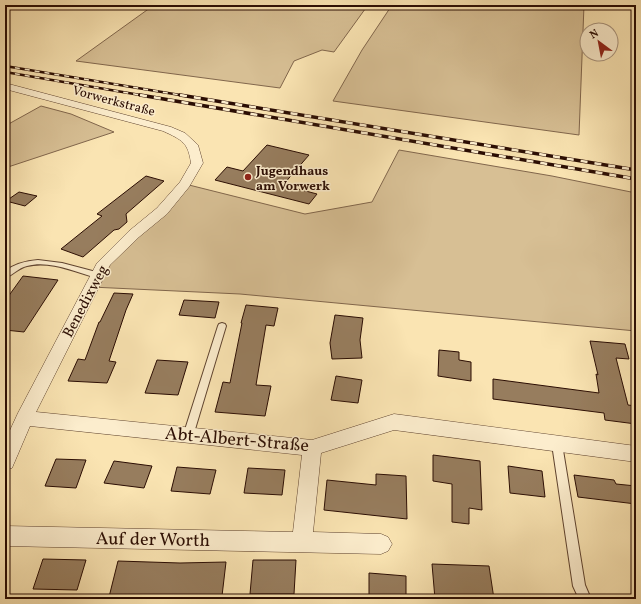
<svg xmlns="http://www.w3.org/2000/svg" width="641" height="604" font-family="Vollkorn,serif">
<rect width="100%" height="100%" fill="#fae4b2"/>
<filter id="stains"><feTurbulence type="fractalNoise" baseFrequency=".005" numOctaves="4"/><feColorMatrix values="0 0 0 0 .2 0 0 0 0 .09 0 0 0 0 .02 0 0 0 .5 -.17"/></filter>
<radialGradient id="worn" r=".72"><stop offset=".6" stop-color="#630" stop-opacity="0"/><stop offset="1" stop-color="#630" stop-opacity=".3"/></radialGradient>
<path fill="#d7bf94" stroke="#81664c" d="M154,5h214l-34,47 -12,-2 -28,11 -14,27 -204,-27z
M392,5h192l-5,130 -246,-34 29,-51z
M41,106l30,8 43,18 -109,36v-42z
M399,150l153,26 84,17v138l-396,-37 -149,-7 3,-6 91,-97 120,30 67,-12z"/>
<path fill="#977d5e" stroke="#2b0d03" d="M267,145l42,10 -26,30 34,9 -8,10 -94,-24 12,-13 16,4z
M146,176l18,5 -38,33 1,8 -8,7 -5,1 -31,27 -22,-8 41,-33 -5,-2z
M19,192l18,4 -12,10 -19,-5z
M23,276l35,4 -34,52 -19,-2v-29z
M114,293l19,1 -7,16 -17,51 7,1 -9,21 -39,-2 10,-22 7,1 14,-38h1z
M184,300l35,2 -4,16 -36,-3z
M246,305l32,3 -4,18 -8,-1 -10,60 15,1 -6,30 -50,-4 8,-30 7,1 12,-60h-1z
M335,315l28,3 -3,22 2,18 -30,1 -2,-16z
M590,341l35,3 4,15 -13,-1 12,47 8,1v18l-31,-4 -1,-7 -111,-14v-20l106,14 -3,-19 2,1z
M439,350l20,2v8l12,2v19l-33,-5z
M157,360l31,2 -10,33 -33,-2z
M336,376l26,4 -4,23 -27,-3z
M433,455l47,6 2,49 -13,-2v16l-17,-2v-38l-19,-3z
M56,459l30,1 -10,28 -31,-2z
M114,461l38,5 -8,22 -40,-5z
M508,466l34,5 3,26 -35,-4z
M177,467l39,3 -6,24 -39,-3z
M248,468l37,2 -3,25 -38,-2z
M376,474l30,2 1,43 -83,-9 3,-30 49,5z
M574,475l40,5 2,4 20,2v18l-58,-7z
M43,559l43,1 -9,30 -44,-1z
M253,560h43l-2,34h-44z
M118,561l62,2 46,-1 -4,34 -70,3 -43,-2z
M432,564l57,2 5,33h-59z
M369,573l37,3v23h-37z"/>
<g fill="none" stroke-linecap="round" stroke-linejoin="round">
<g stroke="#5f432f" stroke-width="2">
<path id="service" d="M38,260l24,3 38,10 1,2 -4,3c-22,-6 -47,-18 -70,-12 -9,2 -14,9 -22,12v-7c10,-7 20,-10 33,-11z
M222,323l3,1 1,2 -33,110 -2,3 -3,1 -3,-1 -2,-3 35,-110 1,-2z
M557,440l3,1 2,3 23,141 6,14h-12l-6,-13 -21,-142 2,-3z"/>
</g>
<g stroke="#5f432f" stroke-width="1">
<path id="minor" d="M5,83l166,44 14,6 13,12 5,18 -14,24 -22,27 -28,23 -29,28 -74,147 276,28 82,-26 242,32v16l-242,-32 -73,23 -8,79 68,2 7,3 4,7 -4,7 -7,3 -376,-8v-20l288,6 9,-77 -272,-29 -18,42 -7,2v-29l13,-28 79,-150 32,-32 28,-23 23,-26 11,-19c-3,-21 -9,-23 -28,-32l-158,-42z"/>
</g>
<use href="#service" fill="#fcedcd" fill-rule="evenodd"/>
<use href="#minor" fill="#fcedcd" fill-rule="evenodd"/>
<g stroke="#2b0d03" stroke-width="2.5">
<path id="rail-far1" d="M5,66l181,30
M5,72l141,24"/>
</g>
<g stroke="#2b0d03" stroke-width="3.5">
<path id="rail" d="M140,95l496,84
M180,95l456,75"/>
</g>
<use href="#rail-far1" stroke="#fcedcd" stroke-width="1.5" stroke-dasharray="5" stroke-linecap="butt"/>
<use href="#rail" stroke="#fcedcd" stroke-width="2.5" stroke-dasharray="7" stroke-linecap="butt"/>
</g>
<circle fill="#8f2418" stroke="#fcedcd" stroke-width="1.5" cx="248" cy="177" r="4"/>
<g text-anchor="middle" stroke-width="3" stroke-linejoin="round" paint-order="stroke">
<g font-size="13" fill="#2b0d03" stroke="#fcedcd">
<text transform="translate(114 100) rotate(15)" y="5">Vorwerkstraße</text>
</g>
<g font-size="13" font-weight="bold" fill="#2b0d03" stroke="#fcedcd" text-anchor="start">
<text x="256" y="175">Jugendhaus<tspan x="256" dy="15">am Vorwerk</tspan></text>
</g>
<g font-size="15" fill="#2b0d03" stroke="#fcedcd">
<text transform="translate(85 301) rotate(-62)" y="5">Benedixweg</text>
</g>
<g font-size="18" fill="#2b0d03" stroke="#fcedcd">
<text transform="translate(237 439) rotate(5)" y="6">Abt-Albert-Straße</text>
<text transform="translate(153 539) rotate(1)" y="6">Auf der Worth</text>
</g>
</g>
<rect width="641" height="604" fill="none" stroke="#fae4b2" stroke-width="20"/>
<rect x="6" y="6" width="629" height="592" fill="none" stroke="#2b0d03" stroke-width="2"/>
<rect x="10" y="10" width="621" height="584" fill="none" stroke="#2b0d03"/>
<g transform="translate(599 42) rotate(328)"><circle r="19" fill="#fcedcd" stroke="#a8937c"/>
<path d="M0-3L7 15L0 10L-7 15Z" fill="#8f2418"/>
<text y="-6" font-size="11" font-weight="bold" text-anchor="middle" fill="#2b0d03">N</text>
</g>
<rect width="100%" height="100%" filter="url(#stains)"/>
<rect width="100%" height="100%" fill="url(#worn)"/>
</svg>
